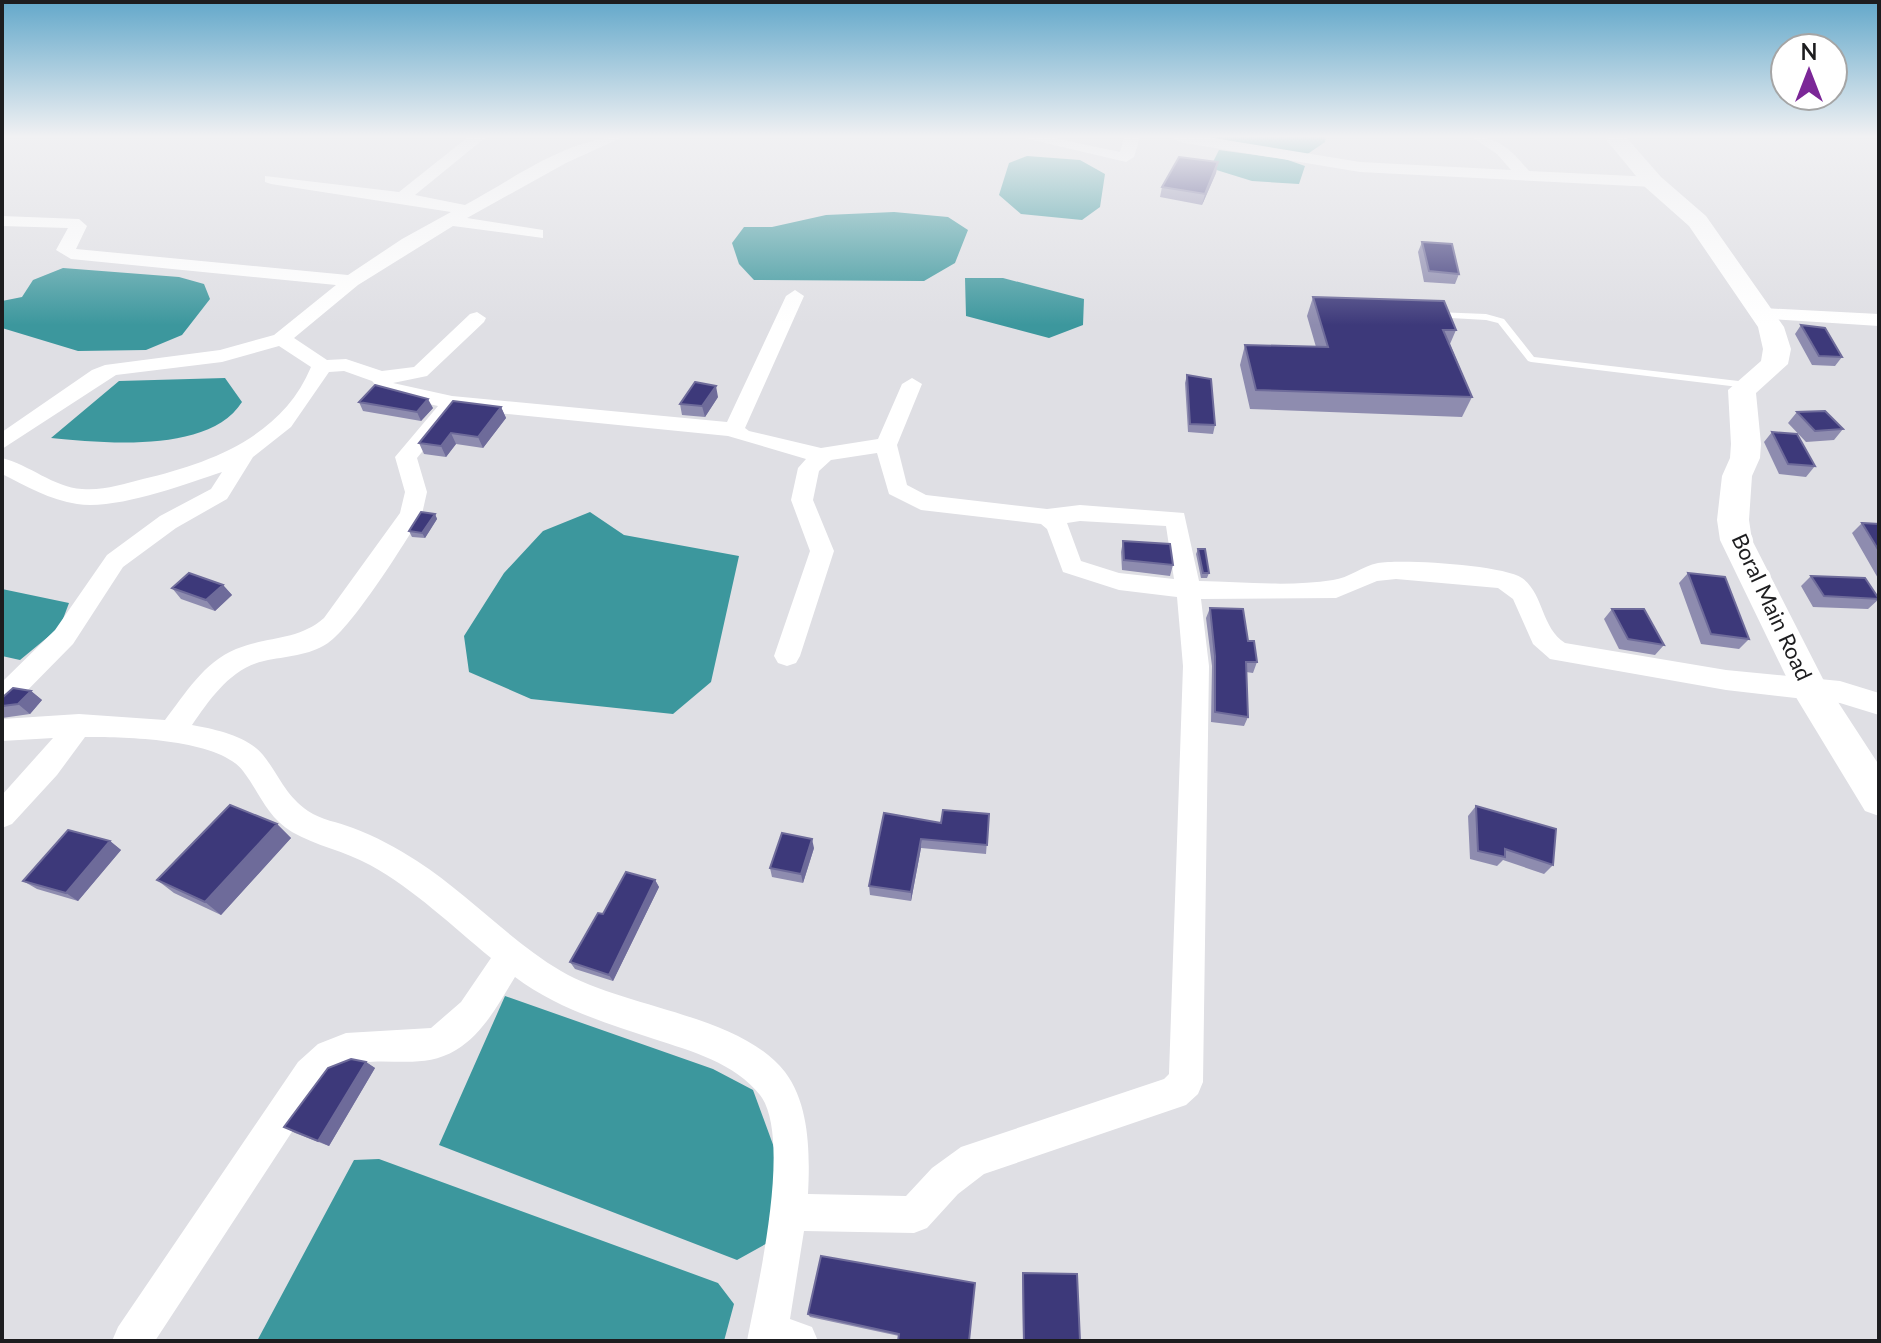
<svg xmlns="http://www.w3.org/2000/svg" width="1881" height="1343" font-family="Lato,sans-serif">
<rect width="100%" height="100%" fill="#dfdfe4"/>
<path fill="#3c979d" d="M1208,137h118l-1,5 -19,13z
M1219,150l66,9 20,7 -6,18 -47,-3 -42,-13z
M1027,156l53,4 25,14 -5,33 -18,13 -61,-6 -22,-19 10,-32z
M894,212l54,5 20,13 -13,33 -31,18 -170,-1 -15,-16 -7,-21 12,-16h28l54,-12z
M63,268l116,9 25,7 6,15 -28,36 -36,15 -68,1 -76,-23v-27l20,-4 11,-17z
M965,278h38l81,21 -1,26 -34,13 -83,-22z
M225,378l17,24c-33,52 -138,41 -191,36l68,-57z
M590,512l34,23 115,21 -28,126 -38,32 -142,-15 -62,-27 -5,-36 40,-63 39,-42z
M2,589l67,14 -9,24 -40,33 -18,-4z
M505,996l208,73 40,21 26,71 -8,80 -34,19 -298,-115z
M379,1159l339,124 16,21 -10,37h-467l97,-181z"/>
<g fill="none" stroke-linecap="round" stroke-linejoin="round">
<path fill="#fff" fill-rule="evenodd" d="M1436,312l50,2 18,5 30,38 213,25 5,3 -5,3 -216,-26 -3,-1 -30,-38 -12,-3 -53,-3v-4z"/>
<path fill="#fff" fill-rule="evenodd" d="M468,137h18l-71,58 50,10c47,-25 103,-68 158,-68l-57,26 -99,55 76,12v8l-90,-12 -95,59 -64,53 33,22 19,-1 36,12 32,-4 56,-53 7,-2 9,6 -2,4 -57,54 -34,7 59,13 275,26 59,-126 9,-6 9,6 -59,132 4,3 72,17 57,-9 24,-55 10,-6 10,6 -25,61 10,40 19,10 121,14 33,-4 104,8 15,68c44,1 91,6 134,-1 16,-2 29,-14 45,-17 25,-4 125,2 144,15 22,16 19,50 43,65l161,27 114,11 39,12v22l-39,-12 -114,-13 -176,-31 -17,-15 -20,-45 -15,-11 -102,-9 -19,2 -41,17 -135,1 8,67 -6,416 -5,12 -12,11 -202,69 -26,20 -31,34 -13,5 -110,-2 -14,88 22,8 6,14h-71c10,-52 46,-203 13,-246 -25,-32 -69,-44 -106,-56 -48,-16 -98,-31 -139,-62 -16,26 -32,57 -59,73 -36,22 -72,4 -110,16 -10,3 -17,13 -24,20l-167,255h-43l6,-14 180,-265 20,-18 28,-11 85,-5 30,-26 30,-44c-39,-32 -76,-68 -121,-93 -25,-14 -54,-19 -78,-33 -26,-16 -32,-39 -49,-61 -25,-33 -120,-34 -158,-34l-28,38 -45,49 -10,4v-33l51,-57 -51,3v-22l77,-5 86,6c20,-26 39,-58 71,-71 31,-13 62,-8 88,-31l76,-105 5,-21 -10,-35 43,-51 -54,-12 -12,-13 -28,-10 -15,1 -38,55 -38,30 -26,42 -51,29 -53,39 -50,77 -62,63 -9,3v-28l53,-52 52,-75 53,-39 51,-27 11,-17c-39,13 -105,38 -145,32 -27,-4 -51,-18 -75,-30v-16c28,7 51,29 80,31 21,2 41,-5 61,-10 67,-16 139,-42 168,-112l-32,-21 -57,16 -106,13 -114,74v-17l90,-62 13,-5 115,-15 54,-15 62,-50 -265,-26 -15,-9 12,-22 -66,-2v-10l77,3 8,7 -11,23 272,26 54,-36 49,-27 -180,-28 -6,-2v-6l134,16zM457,409l271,27 78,23 -8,9 -7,32 19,51 -36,105 4,7 9,3 9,-3 4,-7 34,-105 -21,-51 6,-29 12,-11 46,-7 12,41 32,16 120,14 6,5 16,43 56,18 58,7 6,69 -14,408 -5,5 -203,68 -29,21 -26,28 -98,-2c2,-39 2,-89 -23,-122 -45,-58 -162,-64 -224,-101 -52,-31 -93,-77 -144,-110 -20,-13 -42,-25 -64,-33 -15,-6 -32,-8 -45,-17 -23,-16 -29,-36 -45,-56 -15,-19 -49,-26 -71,-30 18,-26 39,-57 72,-64 22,-5 45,-5 64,-18 24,-16 78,-101 94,-129l5,-22 -10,-34zM1080,521l86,5 8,53 -55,-6 -38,-12 -14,-38z
M1020,137h29l71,15 4,-15h16l-6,20 -8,5z
M1171,137h36l153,25 151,8 -14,-16 -25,-17c28,0 40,14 57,34l124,6 8,5 -8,5 -293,-15 -181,-30z
M1763,308l116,6v12l-123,-8 -2,-4z"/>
<path fill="#fff" fill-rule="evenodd" d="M1604,137h22l35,40 45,39 78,111 7,22 -3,15 -32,29 5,51 -1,14 -8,18 -3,44 3,20 71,139 56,86v51l-14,-5 -68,-112 -77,-159 -3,-20 5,-44 8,-18 1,-14 -3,-54 33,-29 2,-12 -5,-22 -69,-101 -44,-39z"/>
</g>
<path fill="#8e8caf" d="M1218,162l-2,11 -14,32 -42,-8 2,-10z
M1422,242l37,32 -4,10 -31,-2 -6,-30z
M1313,297l143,33 -6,14 22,53 -10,20 -212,-8 -10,-44 5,-20 71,2 -9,-31z
M1801,325l41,32 -7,9 -23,-1 -17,-31z
M1187,375l28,50 -2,9 -25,-2 -3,-49z
M718,397l-13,20 -23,-2 -2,-11z
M359,402l74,6 -12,13 -58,-10z
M501,407l5,11 -23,30 -27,-4 -10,13 -22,-3 -5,-11z
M1797,412l46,17 -9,11 -28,2 -18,-19z
M1772,432l43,34 -9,11 -27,-3 -15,-32z
M435,514l2,5 -12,19 -13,-1 -3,-6z
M1862,523l17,1v56l-27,-47z
M1123,541l50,24 -3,11 -48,-6 -1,-18z
M1198,549l11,24 -2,5h-6l-5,-24z
M1688,573l61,66 -10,10 -38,-5 -22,-61z
M1811,576l68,23 -11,10 -55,-2 -12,-21z
M223,585l9,10 -17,16 -34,-12 -9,-11z
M1210,608l38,33 9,21 -4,11 -7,-1 2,45 -4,9 -33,-4 1,-56 -6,-48z
M1612,609l52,36 -9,10 -36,-6 -15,-30z
M31,691l11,9 -12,14 -28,4v-20z
M1476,806l77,59 -9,9 -41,-14 -6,6 -27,-7 -2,-43z
M884,813l57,10 48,-9 -3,40 -65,-6 -10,53 -41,-6 -1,-9z
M277,824l14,14 -70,77 -47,-22 -17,-13z
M110,841l11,9 -43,51 -41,-12 -14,-8z
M814,848l-11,35 -31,-6 -2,-9z
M655,880l4,7 -46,94 -38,-12 -5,-7 33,-48z
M366,1062l9,6 -46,78 -34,-13 -11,-6z
M1023,1273l57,68h-57l-1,-65z
M808,1314l161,27 -70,-5 -89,-19z"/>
<path fill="#6e6b9a" d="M1218,162l-2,11 -14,32 3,-11z
M716,386l2,11 -13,20 -3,-11z
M428,399l5,9 -12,13 -4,-9z
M501,407l5,11 -23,30 -5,-11z
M451,433l5,11 -10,13 -5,-11z
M435,514l2,5 -12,19 -3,-5z
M223,585l9,10 -17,16 -9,-11z
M31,691l11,9 -12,14 -12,-10z
M277,824l14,14 -70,77 -16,-13z
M812,839l2,9 -11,35 -2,-9z
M921,839v9l-10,53v-9z
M110,841l11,9 -43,51 -12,-8z
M655,880l4,7 -46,94 -4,-6z
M366,1062l9,6 -46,78 -11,-5z"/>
<path fill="#3d397a" stroke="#6e6b9a" stroke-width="2" d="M1179,157l39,5 -13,32 -43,-7z
M1422,242l30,2 7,30 -30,-3z
M1313,297l131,4 12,29h-13l29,67 -216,-7 -11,-45 83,2z
M1801,325l24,3 17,29 -23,-1z
M1187,375l24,4 4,46 -25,-1z
M695,382l21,4 -14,20 -22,-2z
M375,385l53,14 -11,13 -58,-10z
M453,401l48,6 -23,30 -27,-4 -10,13 -22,-3z
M1825,411l18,18 -28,2 -18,-19z
M1772,432l25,2 18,32 -27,-2z
M421,512l14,2 -13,19 -13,-2z
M1862,523l17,1v27z
M1123,541l47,3 3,21 -49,-5z
M1198,549h7l4,24h-6z
M189,573l34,12 -17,15 -34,-12z
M1688,573l37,4 24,62 -38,-5z
M1811,576l54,2 14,21 -55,-3z
M1210,608l33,1 5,32h6l3,21h-11l2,55 -33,-5v-56z
M1612,609h32l20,36 -36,-6z
M13,688l18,3 -13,13 -16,2v-8z
M230,805l47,19 -72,78 -48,-22z
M1476,806l80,23 -3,36 -48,-16v8l-27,-6z
M943,810l46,4 -2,31 -66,-6 -10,53 -42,-6 15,-73 57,10z
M68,830l42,11 -44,52 -43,-12z
M782,833l30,6 -11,35 -31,-6z
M626,872l29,8 -46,95 -39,-13 28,-49 5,1z
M351,1059l15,3 -48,79 -34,-14 44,-59z
M821,1256l154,27 -6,58h-71l1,-7 -91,-20z
M1023,1273l54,1 3,67h-56z"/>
<linearGradient id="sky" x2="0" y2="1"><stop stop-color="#63a8ca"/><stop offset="0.42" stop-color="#f1f1f3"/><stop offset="1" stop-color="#f1f1f3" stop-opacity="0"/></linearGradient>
<rect width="1881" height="325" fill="url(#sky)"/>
<g text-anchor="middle" stroke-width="8" stroke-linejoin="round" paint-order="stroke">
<g font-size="22" fill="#1d1d1f" stroke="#fff">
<text transform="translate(1772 607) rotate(65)" y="8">Boral Main Road</text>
</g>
</g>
<rect width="1881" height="1343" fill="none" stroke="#1d1d1f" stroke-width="8"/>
<g transform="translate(1809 72)"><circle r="38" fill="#ffffff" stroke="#a5a5a5" stroke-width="2"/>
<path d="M0-6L14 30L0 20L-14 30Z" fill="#7b2797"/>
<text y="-12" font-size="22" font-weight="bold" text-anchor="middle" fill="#1d1d1f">N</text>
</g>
</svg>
